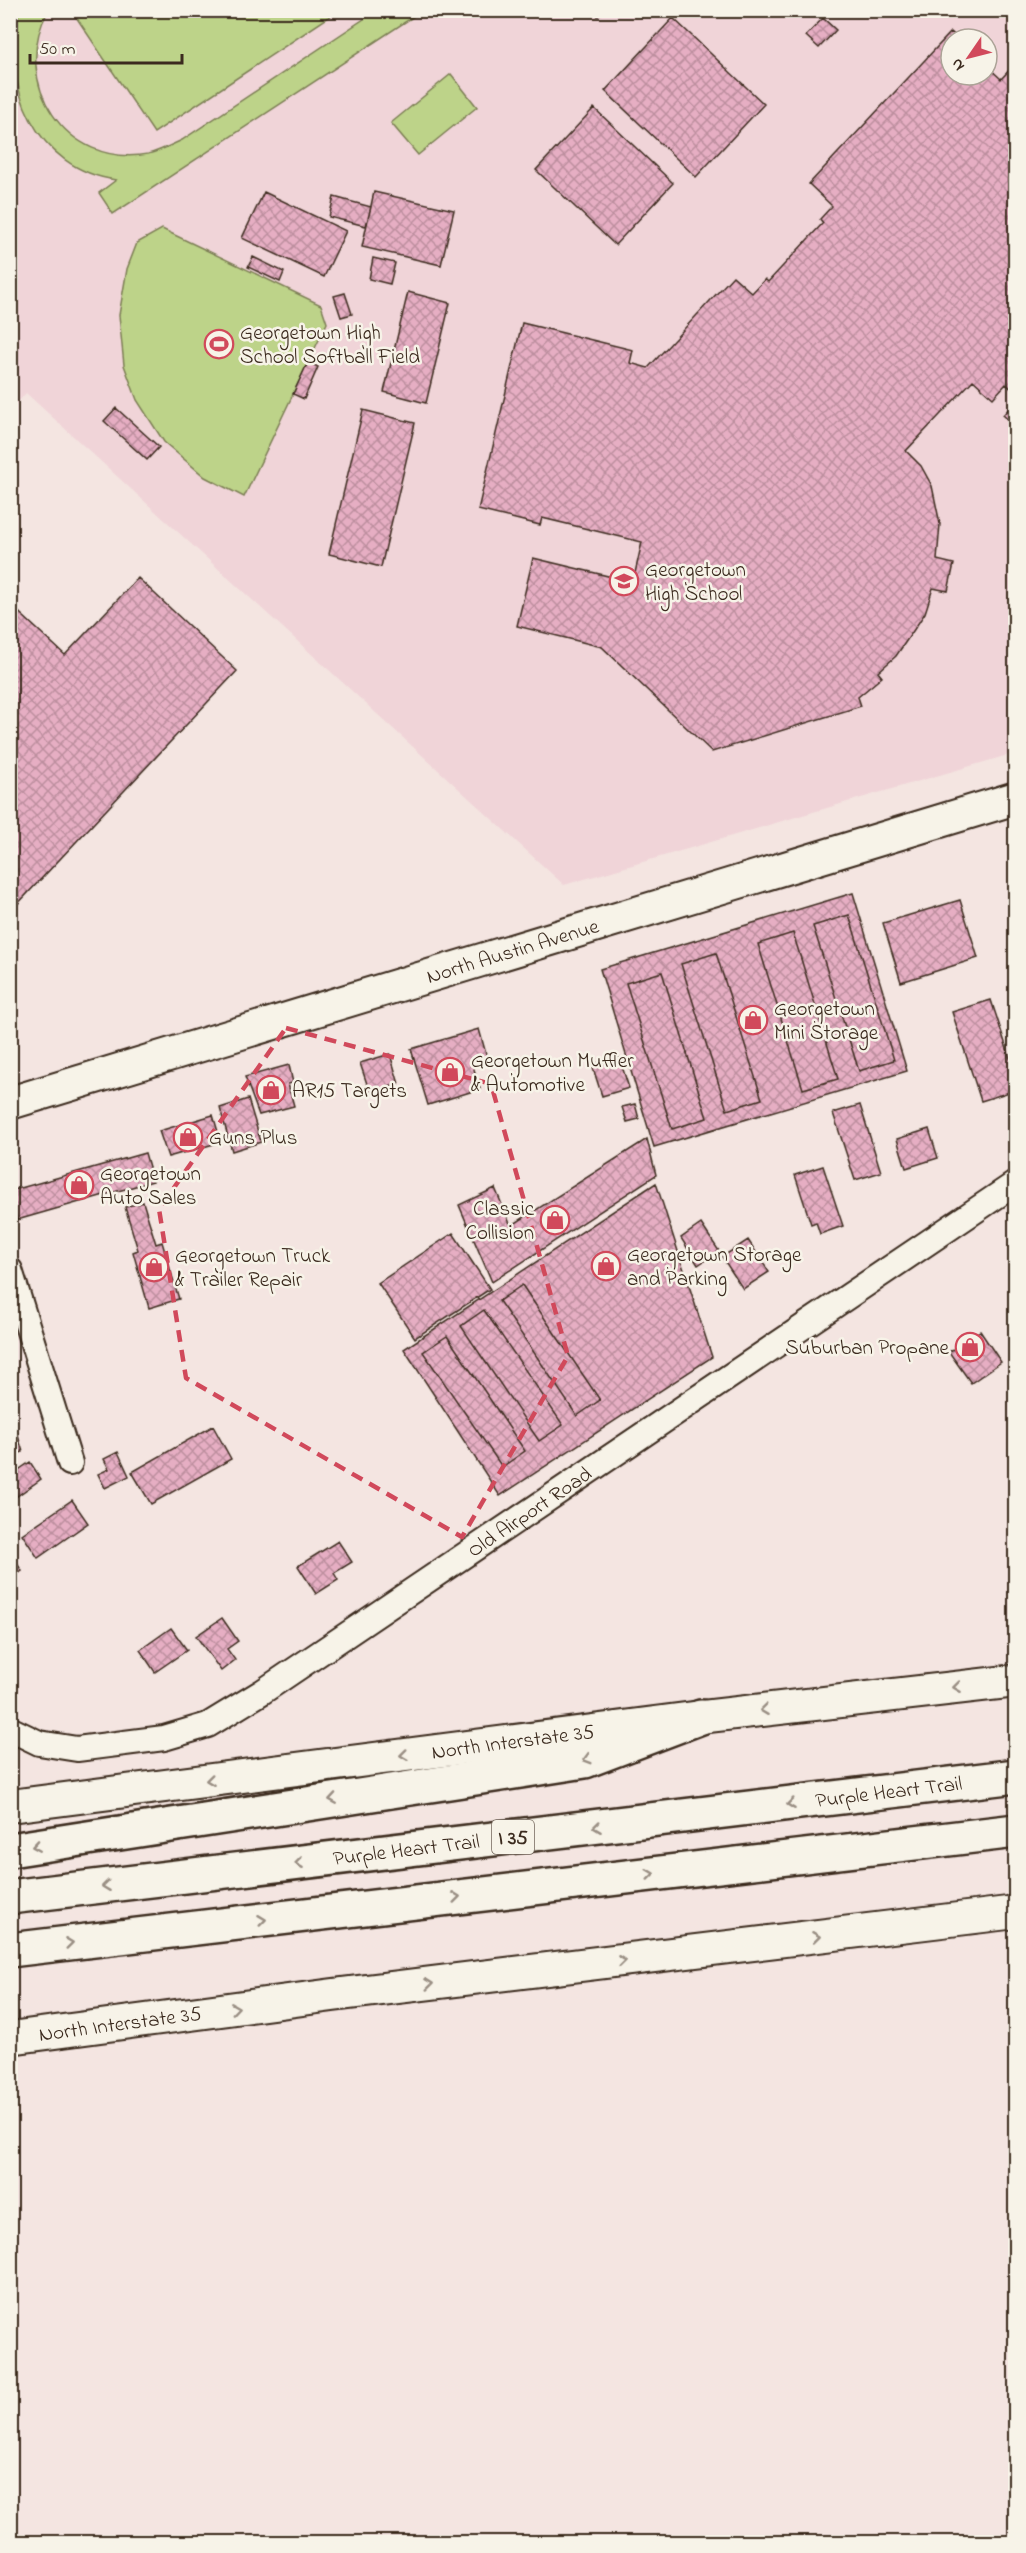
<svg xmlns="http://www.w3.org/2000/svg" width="1026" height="2553" font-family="'Indie Flower',sans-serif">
<defs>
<pattern id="building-cross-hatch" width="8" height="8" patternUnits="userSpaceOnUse" patternTransform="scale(1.5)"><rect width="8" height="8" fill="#e6aec3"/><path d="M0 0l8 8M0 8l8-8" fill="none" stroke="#bc8e9e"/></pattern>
</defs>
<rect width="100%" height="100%" fill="#f4e5e1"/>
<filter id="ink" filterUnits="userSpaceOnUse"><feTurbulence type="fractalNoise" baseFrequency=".0167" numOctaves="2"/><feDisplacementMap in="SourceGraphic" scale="12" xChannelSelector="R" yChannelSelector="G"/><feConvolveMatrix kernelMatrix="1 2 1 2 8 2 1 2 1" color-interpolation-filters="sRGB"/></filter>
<g filter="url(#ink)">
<path fill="#f0d4d8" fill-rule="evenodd" d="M11,11h1004v742l-451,132 -538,-492 -15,17zM951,39h36v36h-36z"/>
<path fill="#bdd389" stroke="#7c7e54" stroke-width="1.5" d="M19,11h29c-38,70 17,158 100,143 12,-3 23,-9 34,-14l194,-129h46l-309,203 -14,-21 17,-13c-80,-11 -116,-95 -97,-169z
M72,11h266l-184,122z
M451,74l26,33 -59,48 -27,-32z
M162,229l159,76 6,18 -83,174 -39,-20 -41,-35 -27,-42 -13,-35 -5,-50 8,-46 10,-26z"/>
<path fill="url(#building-cross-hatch)" stroke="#3b2a1e" stroke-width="1.5" d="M594,10h12l-8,6z
M673,18l91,86 -68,73 -91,-86z
M823,18l13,12 -17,18 -13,-12z
M951,32l8,7h-8v36h36v-9l14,13 15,-16v330l-10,-9 -13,14 -20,-18 -67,71 15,15 11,20 8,38 -3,36 17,4 -6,27 -15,-3 -8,25 -14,21 -15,22 -18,16 4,5 -24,20 3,9 -149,46 -110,-105 -85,-21 16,-68 100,24 9,-40 -100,-24 -2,7 -62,-15 44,-187 111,27 -3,13 18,5 85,-92 19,17 13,-14 3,3 55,-59 -3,-4 12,-13 -23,-22z
M594,108l79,75 -58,62 -79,-75z
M264,192l82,39 -22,46 -82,-39z
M374,192l80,18 -13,55 -79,-18z
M334,197l37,10 -5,19 -37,-9z
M253,257l31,15 -4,10 -32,-15z
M373,258l22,5 -5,21 -21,-5z
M408,292l42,11 -24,100 -42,-11z
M345,293l7,21 -11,3 -7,-21z
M308,362l10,5 -14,32 -11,-5z
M1016,401v26l-13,-12z
M116,408l43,39 -12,13 -43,-39z
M363,410l52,13 -34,144 -52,-13z
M138,578l99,93 -227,241v-308l55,51z
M853,893l54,178 -253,76 -54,-178z
M960,900l18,58 -77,24 -18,-59z
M849,915l45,145 -35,11 -46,-145z
M793,933l45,146 -35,10 -45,-145z
M716,953l46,146 -35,11 -46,-146z
M662,972l45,146 -35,11 -46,-146z
M991,1000l25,76v14l-35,11 -29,-89z
M479,1029l9,32 -15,5 7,23 -52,16 -17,-56z
M390,1054l9,30 -29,9 -10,-30z
M619,1057l10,31 -27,8 -10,-31z
M289,1065l4,18 -5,1 6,22 -35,9 -14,-38z
M248,1099l13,43 -29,9 -12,-43z
M635,1104l4,15 -12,3 -5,-15z
M860,1105l21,67 -26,8 -22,-67z
M213,1115l8,27 -53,15 -9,-26z
M929,1129l9,29 -32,10 -9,-29z
M647,1139l9,36 -164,107 -33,-77 36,-17 16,38z
M145,1153l8,28 -136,39 -7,-29z
M823,1166l20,60 -23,8 -4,-12 -5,2 -16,-49z
M656,1183l56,174 -212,139 -96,-147z
M143,1202l13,42 6,-2 17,57 -30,9 -16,-56 5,-2 -13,-43z
M701,1224l18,27 -21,14 -17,-27z
M453,1233l37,56 -75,49 -37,-55z
M748,1240l21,32 -26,17 -21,-32z
M522,1285l78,115 -23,16 -78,-115z
M484,1310l79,115 -24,16 -78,-115z
M980,1331l21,31 -30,21 -22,-31z
M447,1336l78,115 -23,16 -79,-115z
M10,1410l13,42 -13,4z
M213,1426l18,33 -80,45 -19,-32z
M118,1452l11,24 -24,12 -7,-14 11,-5 -5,-10z
M30,1462l11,17 -31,22v-25z
M72,1500l16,23 -50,35 -16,-24z
M338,1541l14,21 -18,11 4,7 -22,14 -18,-28z
M10,1553l12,18 -12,8z
M222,1618l16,23 -11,8 8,11 -14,11 -25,-35z
M171,1628l16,22 -32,22 -15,-22z"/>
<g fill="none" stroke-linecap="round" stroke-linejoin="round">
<g stroke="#3b2a1e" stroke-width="28">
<g id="minor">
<path d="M10,1270l60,193"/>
<path id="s1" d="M10,1729l29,14 38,6 87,-11 44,-13 54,-33 754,-509"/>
</g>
</g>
<g stroke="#3b2a1e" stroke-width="36">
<g id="major">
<path id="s2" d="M10,1103l1006,-305"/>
<path id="s3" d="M10,1806l691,-89 315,-36"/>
<path id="s4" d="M10,2038l323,-43 683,-83"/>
</g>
</g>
<g stroke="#3b2a1e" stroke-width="38">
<g id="highway">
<path d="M10,1850l575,-89 116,-44"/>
<path id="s5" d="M10,1897l1006,-121"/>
<path d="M10,1950l1006,-119"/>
</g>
</g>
<use href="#minor" stroke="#f7f3e8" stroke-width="24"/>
<use href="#major" stroke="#f7f3e8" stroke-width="32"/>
<use href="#highway" stroke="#f7f3e8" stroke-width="33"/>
</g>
<defs><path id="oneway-chevron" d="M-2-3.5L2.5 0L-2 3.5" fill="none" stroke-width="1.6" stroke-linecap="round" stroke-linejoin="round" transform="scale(1.5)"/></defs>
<g stroke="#998e83">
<use href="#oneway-chevron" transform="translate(957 1687) rotate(173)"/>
<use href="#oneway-chevron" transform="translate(764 1710) rotate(173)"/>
<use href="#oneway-chevron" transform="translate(404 1755) rotate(173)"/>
<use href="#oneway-chevron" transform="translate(587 1759) rotate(164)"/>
<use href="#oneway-chevron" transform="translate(210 1780) rotate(173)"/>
<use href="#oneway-chevron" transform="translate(333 1799) rotate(171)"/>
<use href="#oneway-chevron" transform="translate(791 1804) rotate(173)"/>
<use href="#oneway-chevron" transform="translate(597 1827) rotate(173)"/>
<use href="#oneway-chevron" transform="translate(36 1846) rotate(171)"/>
<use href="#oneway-chevron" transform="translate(299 1863) rotate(173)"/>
<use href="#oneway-chevron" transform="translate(650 1874) rotate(-7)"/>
<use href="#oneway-chevron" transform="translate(106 1886) rotate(173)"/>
<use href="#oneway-chevron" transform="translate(456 1897) rotate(-7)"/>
<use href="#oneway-chevron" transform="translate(262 1920) rotate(-7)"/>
<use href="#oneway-chevron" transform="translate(816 1937) rotate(-7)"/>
<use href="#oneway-chevron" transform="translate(69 1943) rotate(-7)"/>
<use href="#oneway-chevron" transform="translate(622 1961) rotate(-7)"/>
<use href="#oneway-chevron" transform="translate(429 1984) rotate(-7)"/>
<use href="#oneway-chevron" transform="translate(235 2008) rotate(-8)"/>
</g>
</g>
<path fill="none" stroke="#d1495b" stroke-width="4.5" stroke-dasharray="12 8" stroke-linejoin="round" d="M286,1028l205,56 77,272 -106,181 -276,-159 -27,-169z"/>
<defs>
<g id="stadium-ring" transform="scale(1.5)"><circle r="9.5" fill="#f7f3e8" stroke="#d1495b" stroke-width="1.5"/><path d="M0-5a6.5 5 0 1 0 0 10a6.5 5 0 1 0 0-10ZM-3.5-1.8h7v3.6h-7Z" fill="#d1495b"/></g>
<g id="school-ring" transform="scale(1.5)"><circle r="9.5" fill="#f7f3e8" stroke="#d1495b" stroke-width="1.5"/><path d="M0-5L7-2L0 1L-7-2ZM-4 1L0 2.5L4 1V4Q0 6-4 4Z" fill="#d1495b"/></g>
<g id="shop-ring" transform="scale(1.5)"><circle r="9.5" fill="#f7f3e8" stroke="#d1495b" stroke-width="1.5"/><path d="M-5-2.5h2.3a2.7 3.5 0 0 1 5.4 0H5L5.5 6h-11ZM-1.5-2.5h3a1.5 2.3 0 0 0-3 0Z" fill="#d1495b"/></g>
</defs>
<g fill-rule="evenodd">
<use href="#stadium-ring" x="219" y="344"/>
<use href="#school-ring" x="624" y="581"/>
<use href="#shop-ring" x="753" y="1020"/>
<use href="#shop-ring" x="450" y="1072"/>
<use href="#shop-ring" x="271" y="1090"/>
<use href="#shop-ring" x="188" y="1137"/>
<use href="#shop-ring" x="79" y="1185"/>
<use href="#shop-ring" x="555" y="1220"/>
<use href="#shop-ring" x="606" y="1266"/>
<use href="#shop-ring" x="154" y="1267"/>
<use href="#shop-ring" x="970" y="1347"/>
</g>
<g text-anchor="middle" stroke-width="5" stroke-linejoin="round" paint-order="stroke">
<rect fill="#f7f3e8" stroke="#73665b" stroke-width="1.5" x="492" y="1820" width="42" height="34" rx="4.5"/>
<g font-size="20" font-weight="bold" fill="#3b2a1e">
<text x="513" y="1844">I 35</text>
</g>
<g font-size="21" fill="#3b2a1e" stroke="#f7f3e8" text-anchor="start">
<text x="240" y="339">Georgetown High<tspan x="240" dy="24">School Softball Field</tspan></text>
<text x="645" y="576">Georgetown<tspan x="645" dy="24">High School</tspan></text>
<text x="774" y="1015">Georgetown<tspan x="774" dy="24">Mini Storage</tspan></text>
<text x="471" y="1067">Georgetown Muffler<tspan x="471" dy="24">&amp; Automotive</tspan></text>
<text x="292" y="1097">AR15 Targets</text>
<text x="209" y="1144">Guns Plus</text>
<text x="100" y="1180">Georgetown<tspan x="100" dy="24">Auto Sales</tspan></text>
<text x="534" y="1215" text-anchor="end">Classic<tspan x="534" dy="24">Collision</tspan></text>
<text x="627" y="1261">Georgetown Storage<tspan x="627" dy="24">and Parking</tspan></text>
<text x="175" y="1262">Georgetown Truck<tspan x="175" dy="24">&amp; Trailer Repair</tspan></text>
<text x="949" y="1354" text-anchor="end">Suburban Propane</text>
</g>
<g font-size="21" fill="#3b2a1e" stroke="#f7f3e8">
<text dy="7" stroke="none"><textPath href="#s2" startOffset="525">North Austin Avenue</textPath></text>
<text dy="7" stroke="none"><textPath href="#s1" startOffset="590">Old Airport Road</textPath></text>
<text dy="7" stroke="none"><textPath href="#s3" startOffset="507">North Interstate 35</textPath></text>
<text dy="7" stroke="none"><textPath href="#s5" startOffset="885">Purple Heart Trail</textPath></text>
<text dy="7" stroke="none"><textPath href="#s5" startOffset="399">Purple Heart Trail</textPath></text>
<text dy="7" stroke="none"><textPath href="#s4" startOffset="111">North Interstate 35</textPath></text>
</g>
</g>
<rect width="1026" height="2553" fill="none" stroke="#f7f3e8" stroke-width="36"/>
<rect x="18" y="18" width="990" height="2517" fill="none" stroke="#3b2a1e" stroke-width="2" filter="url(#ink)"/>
<g transform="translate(969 57) rotate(235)"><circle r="28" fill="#f7f3e8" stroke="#aca397" stroke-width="1.5"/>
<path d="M0-4.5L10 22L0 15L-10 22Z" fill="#d1495b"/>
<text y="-9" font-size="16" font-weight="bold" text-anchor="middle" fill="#3b2a1e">N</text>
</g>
<path d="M30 54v9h152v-9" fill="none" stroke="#3b2a1e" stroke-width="3"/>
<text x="39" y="54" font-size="18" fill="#3b2a1e" stroke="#f7f3e8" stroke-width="4.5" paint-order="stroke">50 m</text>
</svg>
